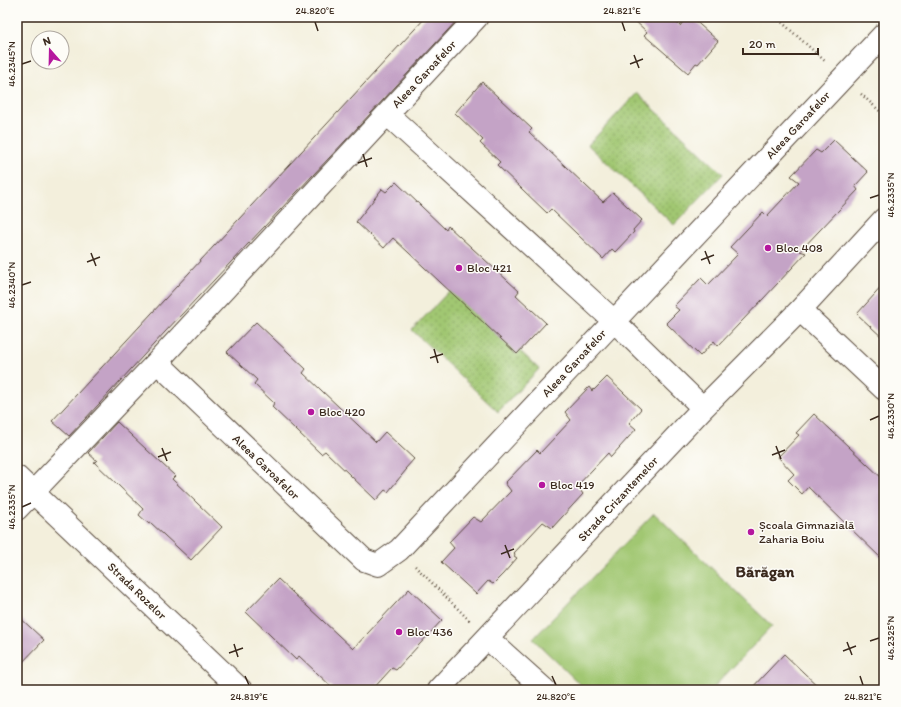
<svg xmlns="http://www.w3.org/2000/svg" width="901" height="707" font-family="Itim,sans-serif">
<defs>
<pattern id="park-dots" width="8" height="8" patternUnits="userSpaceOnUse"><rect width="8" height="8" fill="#a1c772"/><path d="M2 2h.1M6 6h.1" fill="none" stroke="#84a25d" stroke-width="1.8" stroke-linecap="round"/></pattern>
</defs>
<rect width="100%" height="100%" fill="#fdfcf7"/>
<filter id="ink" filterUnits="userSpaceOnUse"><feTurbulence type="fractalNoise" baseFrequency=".025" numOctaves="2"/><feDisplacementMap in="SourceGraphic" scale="8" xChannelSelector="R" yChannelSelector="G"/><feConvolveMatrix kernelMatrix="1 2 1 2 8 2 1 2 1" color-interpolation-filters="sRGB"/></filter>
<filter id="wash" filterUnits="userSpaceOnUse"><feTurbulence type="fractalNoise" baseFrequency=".012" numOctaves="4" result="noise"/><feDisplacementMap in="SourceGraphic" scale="16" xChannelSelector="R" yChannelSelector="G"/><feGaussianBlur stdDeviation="0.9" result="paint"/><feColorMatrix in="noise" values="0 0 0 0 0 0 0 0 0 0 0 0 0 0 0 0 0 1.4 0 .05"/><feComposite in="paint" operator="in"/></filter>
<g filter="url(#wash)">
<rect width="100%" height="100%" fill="#f3efdc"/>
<path fill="#a1c772" stroke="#6e7848" d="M654,513l118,113 -61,64h-125l-53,-51z"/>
<path fill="url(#park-dots)" stroke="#6e7848" d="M637,93l86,81 -49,51 -86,-80z
M453,287l86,82 -41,43 -86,-82z"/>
<g id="blocks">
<path fill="#c4a3c6" d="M426,17h34l-114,123 -181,192 -66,72 -30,32 -17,-15z
M631,17h39l10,9 7,-9h4l27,24 -20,23 -2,-1 -8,10 -44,-38 3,-3z
M482,82l50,47 -3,3 74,70 10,-9 29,27 -9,10 1,2 -19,20 -3,-3 -9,10 -52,-50 -4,4 -50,-48 3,-3 -20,-19 3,-3 -28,-27z
M834,140l34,32 -13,14 3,4 -58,61 6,2 -43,46 -45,47 -4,-5 -14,15 -34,-33 13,-13 -5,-4 27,-28 7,7 30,-31 -8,-7 33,-35 4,4 32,-34 -8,-6 25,-26 5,3z
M396,182l50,48 2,-4 71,65 -3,4 30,28 -29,31 -124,-116 -9,10 -28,-26 26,-33 4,3z
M884,284v55l-27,-25z
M256,322l50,47 -3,4 73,69 9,-10 29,27 -9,10 1,1 -18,22 -3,-2 -9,10 -51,-49 -4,3 -49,-47 2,-4 -20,-19 3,-4 -30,-28z
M607,377l34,32 -12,14 7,6 -25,28 -3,-4 -31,33 6,8 -31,34 -9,-6 -29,31 1,1 -1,2 3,2 -14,16 -10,10 -5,-3 -12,13 -35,-32 13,-14 -5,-6 24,-25 8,5 30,-31 -6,-8 32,-33 3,3 31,-33 -6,-8 24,-25 3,4 1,-2 1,1z
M814,414l70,66v81l-76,-74 -6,7 -14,-14 6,-6 -16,-17 21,-22 -3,-2z
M117,422l58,54 -3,3 50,48 -31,33 -40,-37 -2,1 -10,-9 4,-6 -49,-47 3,-1 -9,-8z
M278,579l75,70 56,-60 33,31 -46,50 -4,-2 -20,22h-37l-36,-34 -3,4 -50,-48z
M17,615l27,25 -27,28z
M784,654l38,36h-72z"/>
</g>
</g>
<g filter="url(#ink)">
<use href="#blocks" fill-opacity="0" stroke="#57483a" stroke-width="1"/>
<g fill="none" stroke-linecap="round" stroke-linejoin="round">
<g stroke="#57483a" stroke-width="24">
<path id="minor" d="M387,114l227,207 89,87
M800,310l84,79
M157,362l207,198 14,5 21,-15 485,-516
M17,477l224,213
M17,509l140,-147 320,-345
M487,638l58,52
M438,690l265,-282 97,-98 84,-91"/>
</g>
<path stroke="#57483a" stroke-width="2.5" stroke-dasharray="1 3" stroke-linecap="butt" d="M776,17l50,45
M861,94l23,21
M415,566l56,56"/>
<use href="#minor" stroke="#fff" stroke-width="22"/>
</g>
</g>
<path fill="none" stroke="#3b2a1e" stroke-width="1.5" d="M315,22l3,9M622,22l3,9M634,55l5,13M22,64l9,-3M630,64l13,-5M363,154l4,13M358,163l14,-5M870,198l9,-3M705,251l5,13M91,253l5,13M701,260l13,-5M87,262l13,-5M22,285l9,-3M434,349l4,14M430,358l13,-4M870,420l9,-4M776,446l5,13M162,448l5,13M772,455l13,-5M158,457l13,-5M22,507l9,-4M505,545l5,13M501,554l13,-5M870,641l9,-3M847,642l5,13M234,644l4,13M843,651l13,-5M229,653l14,-5M245,676l4,9M552,676l4,9M860,676l3,9"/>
<g fill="#b5179e" stroke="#fdfcf7" stroke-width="1.5">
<circle cx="768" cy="248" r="4"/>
<circle cx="459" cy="268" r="4"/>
<circle cx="311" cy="412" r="4"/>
<circle cx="542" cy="485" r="4"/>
<circle cx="751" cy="532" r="4"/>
<circle cx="399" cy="632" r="4"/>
</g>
<g text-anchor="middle" stroke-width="3" stroke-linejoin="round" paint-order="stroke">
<g font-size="12" fill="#3b2a1e" stroke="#fdfcf7">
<text transform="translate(424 74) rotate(-47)" y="4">Aleea Garoafelor</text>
<text transform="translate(798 125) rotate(-47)" y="4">Aleea Garoafelor</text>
<text transform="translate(574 363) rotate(-47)" y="4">Aleea Garoafelor</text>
<text transform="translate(266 467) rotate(44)" y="4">Aleea Garoafelor</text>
<text transform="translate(618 499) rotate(-47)" y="4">Strada Crizantemelor</text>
<text transform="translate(137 591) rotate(44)" y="4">Strada Rozelor</text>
</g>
<g font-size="12" fill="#3b2a1e" stroke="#fdfcf7" text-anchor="start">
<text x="776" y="252">Bloc 408</text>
<text x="467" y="272">Bloc 421</text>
<text x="319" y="416">Bloc 420</text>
<text x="550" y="489">Bloc 419</text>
<text x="759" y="529">Școala Gimnazială<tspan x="759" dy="14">Zaharia Boiu</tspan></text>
<text x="407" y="636">Bloc 436</text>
</g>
<g font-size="16" font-weight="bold" fill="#3b2a1e" stroke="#fdfcf7">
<text x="765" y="577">Bărăgan</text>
</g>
</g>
<rect width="901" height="707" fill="none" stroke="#fdfcf7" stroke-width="44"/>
<g transform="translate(50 50) rotate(340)"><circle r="19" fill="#fdfcf7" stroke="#afa8a0"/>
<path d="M0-3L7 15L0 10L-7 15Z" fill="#b5179e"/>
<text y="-6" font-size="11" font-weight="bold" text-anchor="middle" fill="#3b2a1e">N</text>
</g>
<path d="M743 48v6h75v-6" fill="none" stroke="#3b2a1e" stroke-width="2"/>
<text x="749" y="48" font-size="12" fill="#3b2a1e" stroke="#fdfcf7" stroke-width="3" paint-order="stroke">20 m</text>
<rect x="22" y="22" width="857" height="663" fill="none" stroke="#3b2a1e" stroke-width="1.5"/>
<g font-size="10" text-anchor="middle" fill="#3b2a1e">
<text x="315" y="14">24.820°E</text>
<text x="622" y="14">24.821°E</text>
<text transform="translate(11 64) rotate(-90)" y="4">46.2345°N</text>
<text transform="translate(890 195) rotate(-90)" y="4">46.2335°N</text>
<text transform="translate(11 285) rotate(-90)" y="4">46.2340°N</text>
<text transform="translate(890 416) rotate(-90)" y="4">46.2330°N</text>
<text transform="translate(11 507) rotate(-90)" y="4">46.2335°N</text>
<text transform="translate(890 638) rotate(-90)" y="4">46.2325°N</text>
<text x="249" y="700">24.819°E</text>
<text x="556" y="700">24.820°E</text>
<text x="863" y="700">24.821°E</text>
</g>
</svg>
